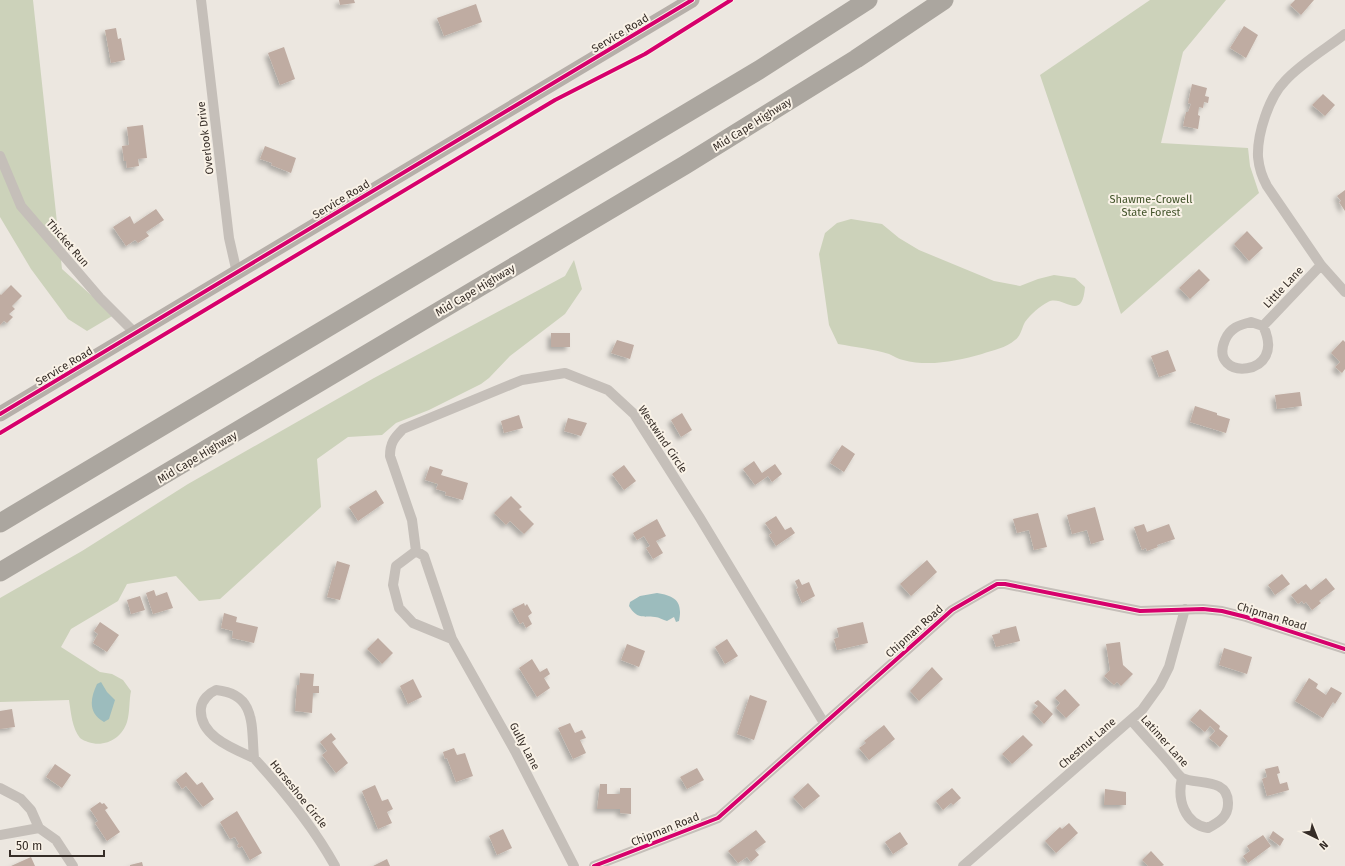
<svg xmlns="http://www.w3.org/2000/svg" width="1345" height="866" font-family="'Fira Sans',sans-serif">
<defs>
<filter id="shadow"><feDropShadow dx="-3.5" dy="3.5" stdDeviation="2" flood-color="#0004"/></filter>
</defs>
<rect width="100%" height="100%" fill="#ece7e0"/>
<path fill="#ccd2ba" d="M0,0h33l29,269 29,26 28,17 -32,19 -19,-12 -37,-50 -31,-52z
M1150,0h76l-43,52 -22,91 87,5 2,18 9,27 -138,121 -81,-239z
M851,219l31,5 17,14 20,12 75,31 26,5 18,-7 16,-4 21,3 10,9c-3,37 -22,7 -37,15 -8,4 -17,12 -23,20 -3,5 -4,14 -10,18 -9,8 -22,10 -33,14 -25,7 -53,13 -79,6 -5,-1 -9,-4 -14,-6 -16,-5 -34,-7 -51,-10l-9,-19 -10,-71 6,-21 12,-10z
M574,260l8,29 -17,25 -55,42 -21,22 -8,6 -52,26 -33,13 -14,12 -34,2 -31,22 4,48 -101,92 -21,2 -23,-25 -49,8 -9,17 -47,28 -10,18 39,25 12,2 11,6 8,11c-2,9 -1,21 -4,31 -5,16 -22,26 -39,20 -2,-1 -6,-2 -8,-4 -8,-10 -9,-25 -11,-38l-69,2v-104l82,-47 106,-67 186,-106 191,-102z"/>
<path fill="#9cbcbd" d="M657,593c18,3 26,8 22,28l-3,1 -2,-5 -7,4c-4,-1 -8,-4 -12,-4 -13,-1 -18,2 -26,-11l1,-4 10,-6z
M101,682l6,10 8,8 -6,19 -5,3c-16,-9 -14,-23 -7,-38z"/>
<path fill="#bfaca2" filter="url(#shadow)" d="M339,0h15l1,3 -15,2z
M1295,0h19l-13,15 -11,-10z
M476,4l6,18 -38,14 -7,-18z
M1244,26l14,9 -12,23 -16,-10z
M116,28l2,11 3,-1 4,22 -14,3 -6,-33z
M284,47l11,32 -15,6 -12,-32z
M1192,84l15,4 -2,8 4,1 -1,6 -4,-1 -1,6 -4,-1 -1,8 2,1 -2,13 -15,-3 3,-14h2l3,-8 -3,-1z
M1323,94l12,11 -10,11 -13,-11z
M143,125l4,33 -9,1 1,7 -12,2 -1,-7h-2l-2,-15 7,-1 -2,-18z
M265,146l31,12 -5,15 -20,-8 1,-2 -12,-4z
M1345,190v21l-6,-9 2,-1 -4,-5z
M156,209l8,11 -18,12 3,4 -11,7 -3,-3 -9,6 -13,-19 17,-11 4,8z
M1247,231l16,17 -14,13 -15,-17z
M1199,269l11,11 -20,19 -11,-11z
M11,285l11,11 -10,10 3,3 -6,5 4,3 -6,6 -3,-2 -4,4v-31l1,1z
M551,333h19v14h-19z
M617,340l17,5 -4,14 -19,-6z
M1343,340l2,2v27l-3,4 -7,-6 5,-5 -9,-9z
M1168,350l8,21 -17,6 -8,-21z
M1300,392l2,14 -25,3 -2,-14z
M1195,406l22,7v2l13,4 -4,14 -36,-11z
M682,413l10,17 -11,7 -10,-17z
M519,415l4,13 -19,5 -3,-12z
M568,418l19,5 -6,13 -17,-5z
M842,445l13,9 -11,18 -14,-9z
M754,461l8,12 13,-9 7,10 -10,8 -4,-6 -13,9 -12,-16z
M624,465l12,16 -12,9 -12,-16z
M430,466l13,4 -2,5 27,8 -5,17 -18,-5 1,-3 -10,-3 2,-5 -13,-4z
M376,490l8,13 -26,18 -9,-14z
M511,496l11,11 -3,2 15,15 -10,10 -14,-13 -4,4 -12,-12z
M1095,507l9,33 -13,4 -4,-14 -15,4 -5,-19z
M1038,513l9,34 -13,3 -5,-20 -12,3 -4,-14z
M776,516l9,14 6,-3 4,6 -19,13 -7,-11 3,-2 -7,-10z
M657,519l9,17 -10,5 7,12 -10,6 -7,-11 4,-2 -6,-10 -7,4 -4,-7z
M1144,524l3,8 22,-8 6,15 -18,6 1,2 -11,4 -1,-3 -4,2 -8,-23z
M927,560l10,12 -26,24 -11,-12z
M337,561l13,4 -10,35 -13,-3z
M1282,574l8,10 -15,11 -7,-10z
M1326,578l9,11 -16,12 2,2 -9,7 -6,-8 -2,2 -2,-3 -4,3 -7,-9 15,-11 5,6z
M799,579l3,6 7,-3 6,14 -13,7 -6,-14 2,-1 -3,-7z
M154,590l2,6 11,-4 6,16 -20,6 -7,-21z
M140,596l5,14 -14,4 -4,-14z
M524,603l1,3 2,-2 5,9 -4,3 4,8 -6,4 -3,-6 -3,2 -8,-15z
M224,613l13,4 -1,5 22,5 -4,16 -22,-5 1,-7 -12,-3z
M100,622l19,13 -12,17 -14,-9 5,-9 -4,-3z
M863,622l5,21 -31,7 -3,-11 5,-2 -2,-9z
M1016,626l4,15 -24,6 -4,-12 8,-2v-3z
M378,638l15,15 -11,11 -15,-15z
M727,639l11,17 -13,8 -10,-17z
M1120,642l3,23 10,9 -12,12 -4,-4 -3,3 -10,-9 6,-6 -4,-26z
M627,644l18,7 -6,16 -18,-7z
M1224,648l28,9 -5,17 -28,-9z
M532,659l8,13 7,-4 3,6 -6,4 6,10 -13,9 -18,-29z
M932,667l11,12 -24,22 -9,-10z
M300,673l14,1 -1,12h6v7h-6l-1,20 -17,-2 2,-26h2z
M1309,678l9,6 -2,4 10,7 5,-8 11,6 -7,11 -2,-2 -10,16 -28,-17z
M413,679l9,18 -14,7 -8,-18z
M1065,689l15,16 -14,13 -10,-10 4,-5 -5,-5z
M750,695l17,6 -13,39 -17,-6z
M1038,700l15,14 -9,10 -12,-12 6,-6 -4,-3z
M12,709l3,18 -15,2v-18z
M1200,709l20,17 -1,3 9,7 -8,11 -11,-9 6,-7 -5,-5 -5,6 -15,-12z
M570,723l5,10 7,-3 4,8 -6,2 6,13 -13,6 -15,-31z
M884,725l11,14 -26,21 -10,-12 7,-5 -2,-2z
M331,733l5,6 -4,3 16,21 -12,10 -14,-18 5,-4 -7,-9z
M1023,735l10,10 -21,19 -10,-10z
M454,748l3,7 8,-2 8,23 -17,6 -9,-24 -2,1 -2,-7z
M55,764l16,11 -9,13 -16,-11z
M1278,766l2,7 -3,1 3,10 7,-2 2,8 -22,6 -5,-17 5,-2 -2,-8z
M697,768l7,12 -17,9 -7,-12z
M186,772l11,13 5,-3 12,17 -11,8 -17,-21 -4,3 -6,-9z
M808,783l12,13 -16,13 -11,-12z
M600,784h7v10h13v-6h11v26l-11,-1v-4h-23z
M375,785l7,16 6,-2 5,10 -6,3 5,11 -14,6 -16,-38z
M952,788l9,10 -8,7 -2,-2 -8,7 -7,-9z
M1105,789l21,3v13h-22z
M100,802l2,2 2,-1 4,5 -3,2 15,22 -13,9 -12,-18 3,-2 -8,-12z
M237,811l25,42 -12,7 -8,-14 -3,2 -2,-3 2,-1 -4,-7 -5,2 -10,-17z
M1069,823l9,10 -22,20 -11,-12 15,-14 2,2z
M503,829l9,19 -15,7 -8,-19z
M756,830l10,12 -11,8 4,5 -8,7 -4,-5 -9,6 -10,-12z
M1273,831l11,8 -4,7 -11,-8z
M900,832l8,12 -15,10 -8,-12z
M1263,835l8,11 -23,17 -5,-7 7,-5 -3,-5z
M1151,851l13,14 -2,1h-14l-6,-6z
M31,857l4,9h-24z
M387,859l3,7h-17z
M142,862l1,4h-13v-1z"/>
<g fill="none" stroke-linecap="round" stroke-linejoin="round">
<path stroke="#c5bfb9" stroke-width="10" d="M201,0l28,238 8,35
M1345,34c-18,14 -45,30 -60,47 -16,16 -28,53 -27,76 1,10 4,20 9,29l54,79 24,27
M0,156l21,50 79,92 36,36
M1251,322l12,4c26,52 -56,56 -38,14 5,-12 14,-15 26,-18z
M1263,326l58,-61
M416,551l-4,-31 -22,-64c0,-13 4,-18 13,-27l119,-49 43,-7 43,17 26,24 66,104 124,205
M452,639l-28,-83 -8,-5 -20,15 -3,19 6,23 14,15 39,16 63,112 59,115
M216,690c41,4 35,36 38,68 -20,-9 -56,-22 -53,-50 1,-8 8,-15 15,-18z
M1131,720c13,15 26,29 39,44 3,4 8,11 12,14 14,7 47,-1 46,26 0,13 -9,18 -20,24 -24,-4 -31,-29 -26,-50
M254,758c31,34 59,68 81,108
M0,788l21,11 10,11 8,18 17,12 17,26
M0,835l39,-7
M594,866l124,-48 234,-208 45,-26h8l135,27 63,-2 19,2 24,6 99,32
M963,866l179,-156 18,-25 9,-18 16,-58"/>
<path stroke="#b6afa9" stroke-width="15" d="M0,414l692,-414"/>
<path stroke="#aba69f" stroke-width="19" d="M0,523l759,-453 109,-70
M0,572l685,-407 171,-106 88,-59"/>
<g stroke="#f9f2e7" stroke-width="6">
<path id="cycleway" d="M0,414l692,-414
M0,433l555,-333 90,-46 86,-54
M594,866l124,-48 234,-208 45,-26h8l135,27 63,-2 19,2 24,6 99,32"/>
</g>
<use href="#cycleway" stroke="#d6006c" stroke-width="4"/>
</g>
<g text-anchor="middle" stroke-width="4" stroke-linejoin="round" paint-order="stroke">
<g font-size="11" fill="#362d27" stroke="#f9f2e7">
<text transform="translate(620 33) rotate(-31)" y="4">Service Road</text>
<text transform="translate(752 124) rotate(-32)" y="4">Mid Cape Highway</text>
<text transform="translate(205 138) rotate(-97)" y="4">Overlook Drive</text>
<text transform="translate(341 199) rotate(-31)" y="4">Service Road</text>
<text transform="translate(68 243) rotate(49)" y="4">Thicket Run</text>
<text transform="translate(1283 287) rotate(-47)" y="4">Little Lane</text>
<text transform="translate(475 290) rotate(-31)" y="4">Mid Cape Highway</text>
<text transform="translate(64 366) rotate(-31)" y="4">Service Road</text>
<text transform="translate(663 439) rotate(56)" y="4">Westwind Circle</text>
<text transform="translate(197 457) rotate(-31)" y="4">Mid Cape Highway</text>
<text transform="translate(1272 616) rotate(17)" y="4">Chipman Road</text>
<text transform="translate(914 631) rotate(-42)" y="4">Chipman Road</text>
<text transform="translate(1165 741) rotate(48)" y="4">Latimer Lane</text>
<text transform="translate(1087 743) rotate(-41)" y="4">Chestnut Lane</text>
<text transform="translate(525 746) rotate(62)" y="4">Gully Lane</text>
<text transform="translate(299 794) rotate(51)" y="4">Horseshoe Circle</text>
<text transform="translate(665 829) rotate(-22)" y="4">Chipman Road</text>
</g>
<g font-size="11" fill="#43542b" stroke="#f9f2e7">
<text x="1151" y="203">Shawme-Crowell<tspan x="1151" dy="13">State Forest</tspan></text>
</g>
</g>
<g transform="translate(1317 838) rotate(137)" stroke="#f9f2e7" stroke-width="3" paint-order="stroke">
<path d="M0-3L7 15L0 10L-7 15Z" fill="#362d27"/>
<text y="-6" font-size="11" font-weight="bold" text-anchor="middle" fill="#362d27">N</text>
</g>
<path d="M10 850v6h94v-6" fill="none" stroke="#362d27" stroke-width="2"/>
<text x="16" y="850" font-size="12" fill="#362d27" stroke="#f9f2e7" stroke-width="3" paint-order="stroke">50 m</text>
</svg>
